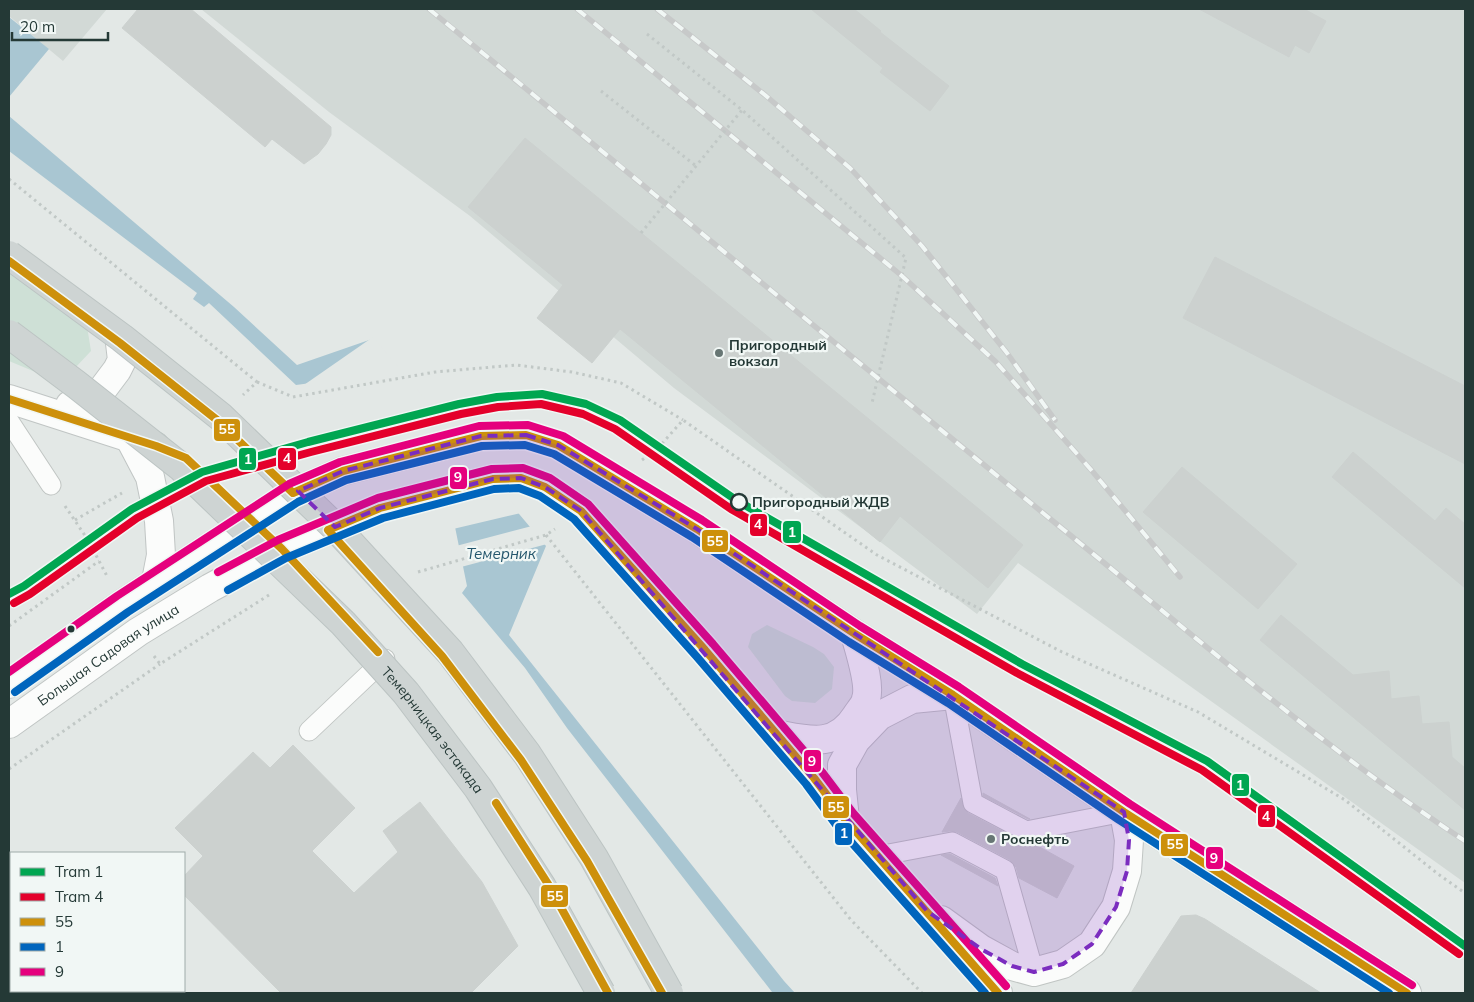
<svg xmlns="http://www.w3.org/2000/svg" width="1474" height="1002" font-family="Mulish,sans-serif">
<rect width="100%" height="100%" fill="#e3e8e6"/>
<path fill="#d2d9d6" d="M9,9h98l-44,52 -54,-45z
M201,9h1264v874l-447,-320 -41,51 -303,-226 -204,-172 -141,-104z"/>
<path fill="#cee0d6" d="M9,261l77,59 5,31 -16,17 -30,8 -36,-15z
M767,625l46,22 11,7 10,13 -2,22 -17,14 -23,-2 -7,-5 -37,-49 4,-13z"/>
<path fill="#a9c6d2" d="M9,17l40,32 -40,48z
M9,116l225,191 63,58 75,-26 174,207 -37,89 275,346 11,12 -23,-1 -205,-264 -42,-60 -63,-75 5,-7 -12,-59 -129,-146 -30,4 -87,-82 -5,4 -11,-8 4,-6 -188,-142z"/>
<path fill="#e3e8e6" d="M373,337l148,176 -68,16 -128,-145 -24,3z
M532,526l15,18 -86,23 -5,-21z"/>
<path fill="#ccd1cf" stroke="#ccd1cf" d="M138,9h53l140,118v8l-5,9 -8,10 -14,10 -32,-25 -7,8 -143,-119z
M811,9h43l27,22 -1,1 69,54 -19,25 -50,-39 3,-4z
M1199,9h105l22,12 -17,32 -14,-8 -6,12z
M525,138l498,407 -35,43 -88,-72 -20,26 -260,-213 -28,34 -55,-45 26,-33 -95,-78z
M1215,257l250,129v78l-282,-146z
M1353,452l82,69 11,-13 19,16v64l-133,-111z
M1182,467l115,97 -39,45 -115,-97z
M1281,615l72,60 36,-4 2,28 28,-3 3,28 27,-2 3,35 13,11v42l-205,-170z
M293,745l62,63 -43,43 42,42 44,-41 -15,-21 37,-29 62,80 36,64 -47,47h-190l-97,-98v-19l19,-20 -28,-28 78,-76 17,16z
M983,793l47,26h-2l-45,-23z
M961,798l3,11 4,4 53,28 7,1 10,-2 -2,5 38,21 -17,32 -38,-20 -3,-11 -6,-7 -53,-28 -7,-1 -8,1z
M950,854l45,24 3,8 -57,-31z
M1196,915l9,4 116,74h-190l50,-77z"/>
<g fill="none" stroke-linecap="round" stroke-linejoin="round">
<g stroke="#c0c5c3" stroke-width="21">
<path id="service" d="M9,421l42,64
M953,695l20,108 53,28 98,-19
M309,731l76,-72
M878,856l74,-14 53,28 29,102"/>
</g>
<g stroke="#c0c5c3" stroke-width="30">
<path id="minor" d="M941,920l40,29 31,17 22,6 29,-8 29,-20 24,-37 11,-36 2,-31 -5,-28"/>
</g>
<g stroke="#c0c5c4" stroke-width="30">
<g id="secondary">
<path d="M9,399l146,47"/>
<path d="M70,405l12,-4 20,-11 15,-20 5,-10 -2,-17"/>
<path d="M130,439l20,38 9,44 2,34 -5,26"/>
<path d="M9,684l113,-80 171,-111 50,-22 138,-35 45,-1 32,10 139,84 158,105 98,61 171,117 283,181"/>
<path id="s1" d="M9,724l129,-92 72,-44 72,-39 98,-41 113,-29 28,-1 24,9 36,24 124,139 109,128 31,41 153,174"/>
<path d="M776,734c32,6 59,15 80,-18 3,-5 9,-11 10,-17 5,-15 -7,-49 -11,-65"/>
<path d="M845,819l-3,-29v-25l14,-25 23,-24 33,-17 41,-4"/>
</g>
</g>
<path stroke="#c1c8c6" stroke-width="3" stroke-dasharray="2.5 4" stroke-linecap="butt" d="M647,34l95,76 164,148 -34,145
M601,91l95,75
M9,179l248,203 -14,13
M257,382l36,15 142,-25 81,-7 56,7 49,11 62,37
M642,460l17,-13 24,-27 194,135 185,97 136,60 147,88 93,74 27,19
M65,506l23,34 20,38
M75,520l47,-27
M546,535l305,385 71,73
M418,572l128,-37 9,-6
M9,626l90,-65
M154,656l6,8 109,-69
M9,769l151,-105"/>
<use href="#service" stroke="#fbfcfb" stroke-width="19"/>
<use href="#minor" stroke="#fbfcfb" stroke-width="28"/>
<use href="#secondary" stroke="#fbfcfb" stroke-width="28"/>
<g stroke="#c7c9c9" stroke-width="5.5">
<path id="rail" d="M429,9c210,172 419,346 630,517 133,108 263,221 406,315
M577,9l325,267 94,86 97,110 87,105
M657,9l108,86 85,73 72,78 85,107 48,67"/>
</g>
<use href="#rail" stroke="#f1f7f5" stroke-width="4" stroke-dasharray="11" stroke-linecap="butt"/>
<g stroke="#bcc4c3" stroke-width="30" stroke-linecap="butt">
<g id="primary-bridge">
<path d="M9,255l113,83 99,79 116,112 113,123 77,102 67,104 75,135"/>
<path id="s2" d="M9,334l68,51 104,82 162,156 63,70 72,95 64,99 59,106"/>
</g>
</g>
<path stroke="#c1c8c6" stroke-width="3" stroke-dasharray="2.5 4" stroke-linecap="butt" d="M641,233l101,-123"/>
<use href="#primary-bridge" stroke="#ced4d3" stroke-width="28"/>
<g stroke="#f1f7f5" stroke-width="11">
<path id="bus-1" d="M9,261l111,82 97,77 76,73 50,-22 138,-35 45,-1 32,10 139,84 158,105 98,61 171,117 283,181
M9,399l147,47 30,12 96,91 96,103
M496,803l52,81 60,109
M662,993l-75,-132 -66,-101 -79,-104 -114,-126 52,-22 113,-29 28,-1 24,9 36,24 124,139 109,128 31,41 153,174"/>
</g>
<g stroke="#f1f7f5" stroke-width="11">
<path id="bus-2" d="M228,590l58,-32 97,-40 111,-29 25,-1 21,8 34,23 123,138 109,127 31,42 148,167
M15,692l113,-80 170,-110 48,-22 136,-34 43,-1 29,9 138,83 157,105 99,61 171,117 270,173"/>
</g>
<g stroke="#f1f7f5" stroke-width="11">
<path id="bus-3" d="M218,572l60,-32 100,-42 114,-29 31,-1 27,10 38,26 125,140 109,128 31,41 153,173
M9,672l108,-76 172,-112 51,-22 139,-36 49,-1 35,11 139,84 158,106 99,61 171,117 282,181"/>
</g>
<use href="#bus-1" stroke="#cd900b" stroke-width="8"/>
<use href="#bus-2" stroke="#0065bd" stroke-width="8"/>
<use href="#bus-3" stroke="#e5007d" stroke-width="8"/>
<g stroke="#f1f7f5" stroke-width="11">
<path id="tram-1" d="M9,594l15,-8 108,-77 70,-37 106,-30 151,-38 38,-7 45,-3 44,10 34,16 116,80 286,164 185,97 258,185"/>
</g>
<g stroke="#f1f7f5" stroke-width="11">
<path id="tram-2" d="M14,603l16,-9 107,-76 69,-37 105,-29 150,-38 37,-7 43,-3 42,10 32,15 116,80 286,164 185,97 257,184"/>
</g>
<use href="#tram-1" stroke="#00a651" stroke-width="8"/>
<use href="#tram-2" stroke="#e4002b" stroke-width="8"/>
</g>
<path fill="#7b2cbf" fill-opacity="0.2" stroke="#7b2cbf" stroke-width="4" stroke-dasharray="10 6" stroke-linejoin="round" d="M526,435l32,10 139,84 427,283 5,28 -2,31 -11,36 -24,37 -29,20 -29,8 -22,-6 -31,-17 -54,-38 -346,-400 -36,-24 -24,-9 -28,1 -113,29 -45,19 -37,-36 45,-20 138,-35z"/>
<g fill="#677674" stroke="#f1f7f5" stroke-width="2">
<circle cx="719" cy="353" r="5"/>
<circle cx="991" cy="839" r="5"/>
</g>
<circle fill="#f1f7f5" stroke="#243936" stroke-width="2.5" cx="739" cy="502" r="8"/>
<circle fill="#243936" stroke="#f1f7f5" stroke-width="2" cx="71" cy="629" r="4.5"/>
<g text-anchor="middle" stroke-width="4.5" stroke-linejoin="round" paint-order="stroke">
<g font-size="14" font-weight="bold" fill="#243936" stroke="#f1f7f5" text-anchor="start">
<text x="729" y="350">Пригородный<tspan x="729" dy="16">вокзал</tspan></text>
<text x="1001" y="844">Роснефть</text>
</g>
<g font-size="14" font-weight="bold" fill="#243936" stroke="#f1f7f5" text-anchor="start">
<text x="752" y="507">Пригородный ЖДВ</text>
</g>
<g font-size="14" fill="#243936" stroke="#f1f7f5">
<text dy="5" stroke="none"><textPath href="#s1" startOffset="121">Большая Садовая улица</textPath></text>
<text dy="5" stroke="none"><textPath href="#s2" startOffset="582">Темерницкая эстакада</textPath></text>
</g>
<g font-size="15" font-style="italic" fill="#25576d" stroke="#f1f7f5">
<text x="501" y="559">Темерник</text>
</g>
</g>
<g stroke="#f1f7f5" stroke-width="2">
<rect x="213" y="418" width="28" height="24" rx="5" fill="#cd900b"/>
<rect x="277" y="447" width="20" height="24" rx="5" fill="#e4002b"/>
<rect x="238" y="447" width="19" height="24" rx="5" fill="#00a651"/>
<rect x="449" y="466" width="19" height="24" rx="5" fill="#e5007d"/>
<rect x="749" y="513" width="19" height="24" rx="5" fill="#e4002b"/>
<rect x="782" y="520" width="20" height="24" rx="5" fill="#00a651"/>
<rect x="701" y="529" width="28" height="24" rx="5" fill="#cd900b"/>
<rect x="803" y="749" width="19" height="24" rx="5" fill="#e5007d"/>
<rect x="1231" y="773" width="19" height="24" rx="5" fill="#00a651"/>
<rect x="822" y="795" width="28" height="24" rx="5" fill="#cd900b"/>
<rect x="1257" y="804" width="19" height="24" rx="5" fill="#e4002b"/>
<rect x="834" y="822" width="19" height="24" rx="5" fill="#0065bd"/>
<rect x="1160" y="833" width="29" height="24" rx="5" fill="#cd900b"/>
<rect x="1205" y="846" width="19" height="24" rx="5" fill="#e5007d"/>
<rect x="540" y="884" width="29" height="24" rx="5" fill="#cd900b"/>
</g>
<g font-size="14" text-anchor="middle" font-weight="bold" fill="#fff">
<text x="227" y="434">55</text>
<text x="287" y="463">4</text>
<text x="248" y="464">1</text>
<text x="458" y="482">9</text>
<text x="758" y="529">4</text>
<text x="792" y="537">1</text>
<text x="715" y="546">55</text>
<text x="812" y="766">9</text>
<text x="1240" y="790">1</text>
<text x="836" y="812">55</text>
<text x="1266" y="821">4</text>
<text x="844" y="838">1</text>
<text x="1175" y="849">55</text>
<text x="1214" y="863">9</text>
<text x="555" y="901">55</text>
</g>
<rect width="1474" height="1002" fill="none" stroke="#243936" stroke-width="20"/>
<rect x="10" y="852" width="175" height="140" fill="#f1f7f5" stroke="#9faba9"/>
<rect x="20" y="868" width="25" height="8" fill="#00a651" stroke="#9faba9"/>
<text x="55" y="877" font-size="15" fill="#243936">Tram 1</text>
<rect x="20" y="893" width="25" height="8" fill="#e4002b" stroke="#9faba9"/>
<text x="55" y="902" font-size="15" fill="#243936">Tram 4</text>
<rect x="20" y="918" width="25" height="8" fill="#cd900b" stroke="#9faba9"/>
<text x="55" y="927" font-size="15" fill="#243936">55</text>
<rect x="20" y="943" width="25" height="8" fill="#0065bd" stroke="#9faba9"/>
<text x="55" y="952" font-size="15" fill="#243936">1</text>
<rect x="20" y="968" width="25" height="8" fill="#e5007d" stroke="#9faba9"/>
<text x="55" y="977" font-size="15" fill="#243936">9</text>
<path d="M12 32v8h96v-8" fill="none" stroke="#243936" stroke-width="2.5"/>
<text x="20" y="32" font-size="15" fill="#243936" stroke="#f1f7f5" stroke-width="4" paint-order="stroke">20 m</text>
</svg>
